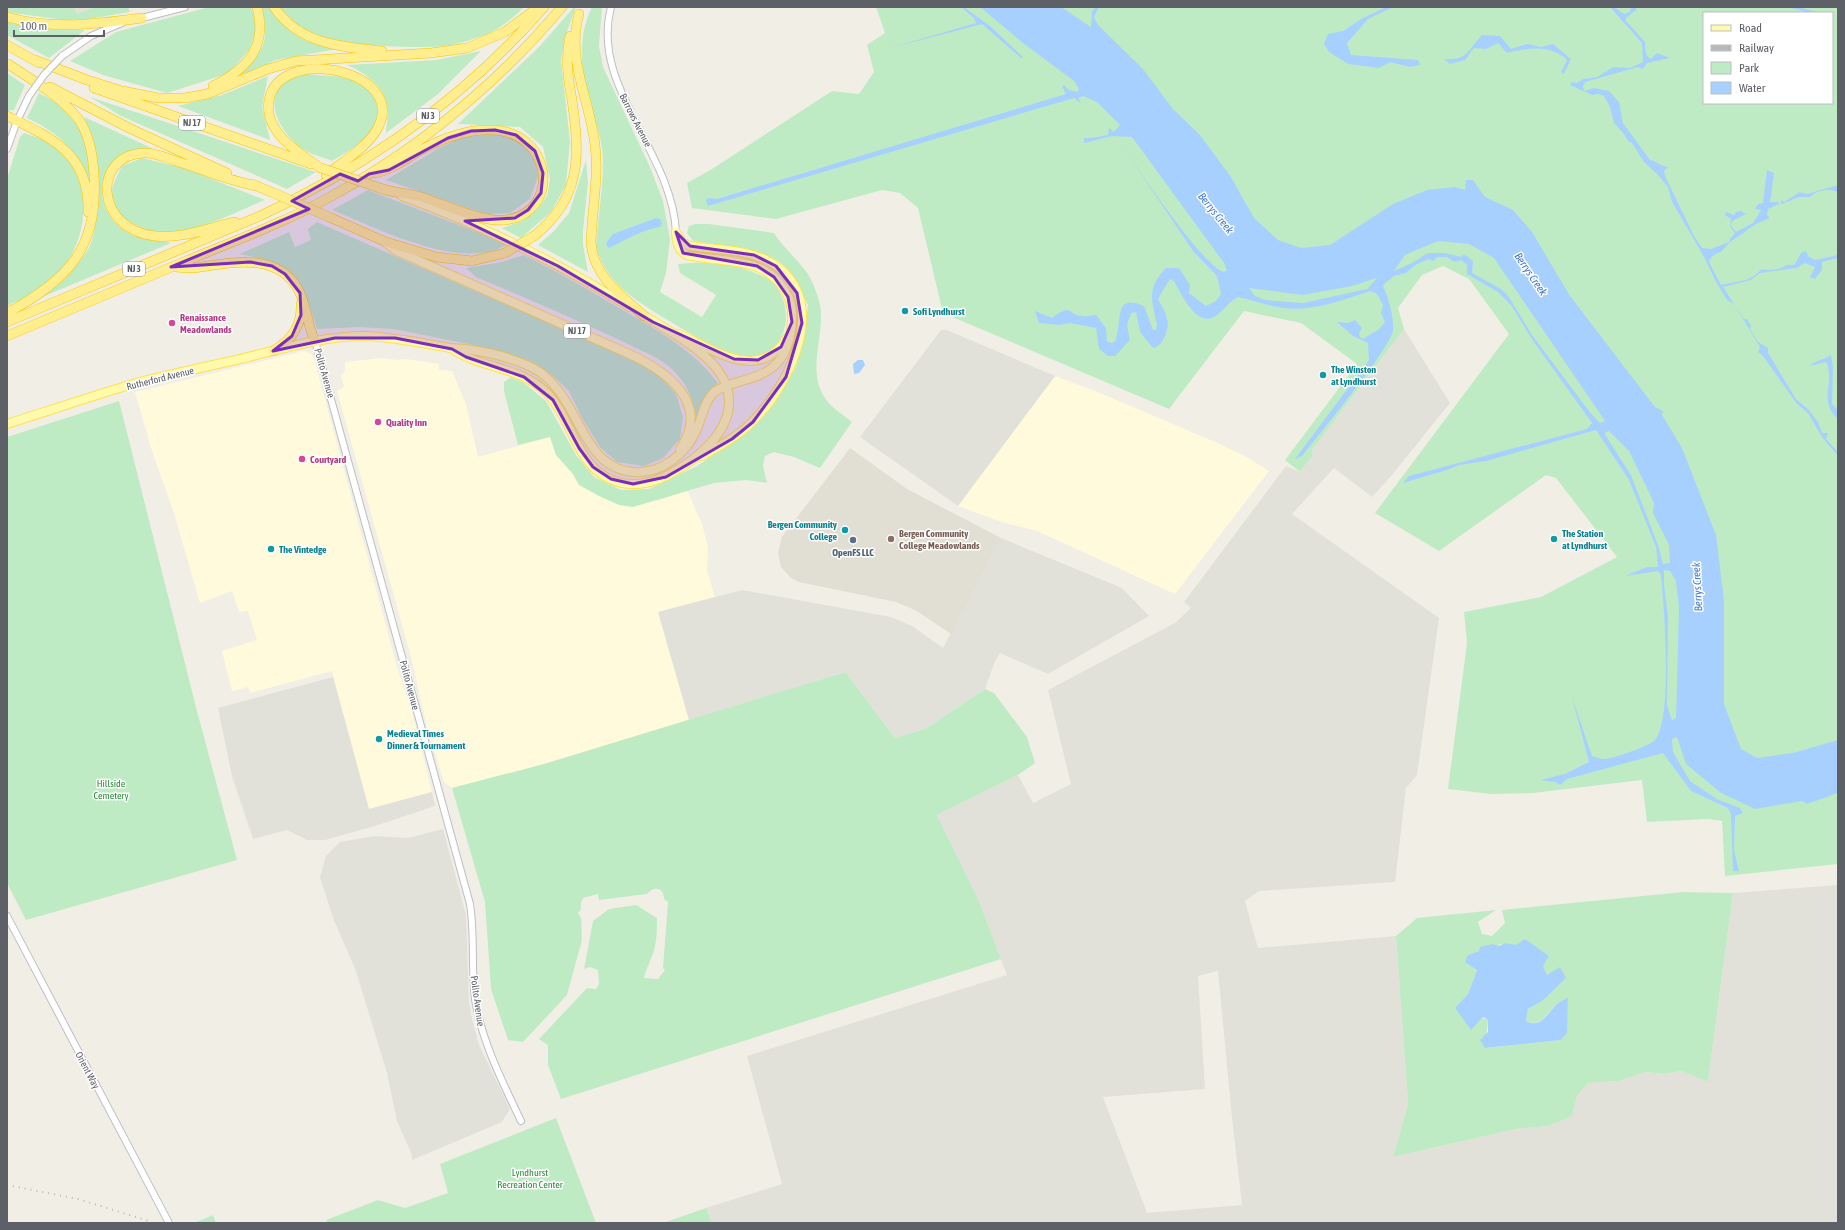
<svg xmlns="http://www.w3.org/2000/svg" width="1845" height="1230" font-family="'Asap Condensed',sans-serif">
<rect width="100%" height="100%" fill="#f1efe5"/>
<path fill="#fffadc" d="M304,351l7,3 4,8 82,305 16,48 19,77 -63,17 -37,-138 -82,22 -2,-6 -16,4 -10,-40 35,-11 -9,-29 -9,1 -7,-21 -32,12 -26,-90 -22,-62 -17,-59z
M382,358l16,2 8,-1 33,5v6l13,1 14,33 12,53 72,-20 6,18 17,19 6,11 79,16 29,-11 15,34 6,24 -1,23 8,26 -57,15 31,108 -145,44 -92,24 -8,-6 -17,-55 -16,-70 -74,-266 7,-4 -3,-11 4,-5v-9z
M1055,376l38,14 122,52 30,14 24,15 -94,123 -138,-63 -35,-9 -44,-16z"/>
<path fill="#e1e1da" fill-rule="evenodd" d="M74,7h20l-17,7z
M1404,329l46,74 -58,72 -20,22 -38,-29 -42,46 147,104 -22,157 -11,13 -11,94 -136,9 -14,10 13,47 138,-12 12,168 -15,53 123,-28 32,-3 24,-10 5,-20 11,-13 31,-2 27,-9 18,2 17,-3 27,11 25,-189 105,-8v338h-1126l-6,-15 76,-24 -35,-128 260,-81 -28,-74 -42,-86 81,-40 15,28 38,-19 -23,-94 127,-67 16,-15 -7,-6 102,-136 14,6 13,-17 -1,-5zM1218,971l14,147 10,87 -95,8 -44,-116 102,-8 -7,-113z
M941,330h6l108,46 -97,130 -98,-69z
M1001,538l121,50 27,28 -101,58 -48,-21 -5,8 -10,28 -60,40 -30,9 -51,-66 -155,48 -31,-108 84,-22 149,27 21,9 31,22z
M333,677l36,132 63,-17 3,14 -60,20 -50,14h-18l-20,-10 -34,9 -21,-63 -14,-68z
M443,829l23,86 3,88 3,16 7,26 31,64 -8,13 -90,38v-5l-15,-34 -10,-48 -31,-102 -23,-53 -13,-41 6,-21 14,-14 34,-6 34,2z"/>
<path fill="#e1dfd4" d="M850,448l57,41 94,49 -50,96 -34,-23 -21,-9 -97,-20 -8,-4 -10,-11 -3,-14 4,-16z"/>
<path fill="#bfebc4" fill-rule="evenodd" d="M7,7h67l3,7 17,-7h34l2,5 -42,7 -24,1 -51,-7 -6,-1z
M209,7h42l4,12v15l-6,16 -14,16 -8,8 -60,19 -64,-18 -33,-14 46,-29z
M262,7h8c15,26 38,38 67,42l-61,11 -37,17c24,-28 31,-32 23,-70z
M280,7h244c-9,10 -29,25 -42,29 -12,4 -26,9 -38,10 -29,3 -111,0 -135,-13 -12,-7 -21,-16 -29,-26z
M574,7h2l-11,30 -4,24 9,80 -4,44 -15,27 -30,26 -19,-10 20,-7 15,-11 10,-14 3,-17 -7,-32 -23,-20 -62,-3 81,-77z
M592,7h10l-3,39 4,21 47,100 13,34 7,38 -4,34 -6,19 42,25 14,-22 -36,-22 -2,-9c28,-3 56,-1 82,11 4,2 11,4 13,7 26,31 12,79 -32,75 -15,-1 -61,-30 -75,-38 -31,-19 -59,-35 -70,-72 2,-29 7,-59 7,-88 -1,-28 -15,-53 -19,-80 -4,-24 -3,-51 8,-72z
M876,7h962v857l-113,12 -3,-55 -14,-2 -61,3 -5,-42 -109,13 -42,1 -43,-5 19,-146 -3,-31 77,-15 76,-40 -61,-79 -10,-3 -107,76 -64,-38 134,-179 -40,-55 -26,-13 -21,9 -24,33 6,21 -92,121 1,5 -13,17 -15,-12 72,-96 -56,-41 -57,-12 -75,98 -226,-96 -25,-105 -18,-15 -18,-3 -106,29 -84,-11 -5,-25 25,-14 120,-78 27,3 15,-22 -7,-27 18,-12zM1704,13h128v90h-128z
M7,22c25,7 51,9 78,8l-36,28 -42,-23z
M481,51l-43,43 -52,39c0,-7 2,-15 2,-22 -2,-24 -21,-37 -41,-46l89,-5z
M7,73l18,12 -11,25 -7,1z
M307,74c18,2 41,1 57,11 6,5 11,13 13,21 5,27 -25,43 -45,55 -9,-4 -21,-6 -29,-12 -19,-13 -42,-46 -19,-67 6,-6 15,-6 23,-8z
M268,76l-6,31 8,33 -92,-34 44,-11z
M39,93c9,5 20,10 27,17 21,20 24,50 25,78 -13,-37 -29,-53 -64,-70z
M90,97l226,75 -29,17 -166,-73z
M84,117l72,33c-12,1 -27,0 -38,7 -4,3 -6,9 -9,12 -16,24 -2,55 23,66 12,5 27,5 39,8l-131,55c18,-14 37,-30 49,-50 11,-20 11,-83 5,-106 -2,-8 -7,-17 -10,-25z
M24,133c9,3 19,6 28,11 43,31 39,93 6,130 -5,5 -28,24 -34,26 -6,1 -11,2 -17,6v-127l13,-42z
M497,134l19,5 18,15 4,22 -8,23 -20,14 -24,1 -100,-34 55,-33 23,-10z
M142,158l42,10 81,32c-44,18 -99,52 -143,16 -18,-15 -9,-33 0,-50z
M586,160l2,23 -5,48v14l5,27 -50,-27 16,-14 15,-18z
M368,190l140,54c-46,29 -130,-16 -176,-34z
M317,222l318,139 25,15 16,18 7,23 -3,22 -17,19 -19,8 -27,-4 -17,-15 -18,-29 -13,-27 -17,-16 -20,-13 -44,-14 -94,-19 -35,-2 -42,2c-9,-28 -15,-54 -44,-67 -10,-4 -22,-5 -33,-8l49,-22 6,15 16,-7 -3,-11z
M695,224h14l65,9c12,19 32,32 40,53 3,8 7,19 7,27 1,27 -12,57 2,82 7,12 19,19 29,27l-32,46 -26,-11 -20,-5 -9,4 -2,10 4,17 -21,-3 -32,3 -81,24 -14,-2 -20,-9 -20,-11 -6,-11 -17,-19 -6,-18 -32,8 -14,-54v-9l7,-5 13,6 22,18 30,54 18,22 27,13 28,-1 48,-23 46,-31 32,-32 21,-36 9,-36 3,-26 -15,-29 -13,-14 -12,-6 -23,-8 -52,-7 -6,-8 2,-7z
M524,255c34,17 65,35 97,54 35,20 72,41 97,74 -13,10 -16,21 -22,36 -2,-20 -9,-35 -24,-50 -13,-12 -33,-19 -48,-27 -49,-23 -98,-44 -148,-65l-10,-9 36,-6z
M119,401l78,310 40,149 -211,60 -19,-37v-446z
M845,672l50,66 30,-9 60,-40 9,4 33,44 8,26 -17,12 -81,40 42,86 22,58 -440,140 -13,-34v-20l-9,-6 48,-51 9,1 3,-5 -1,-14 -8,-3 -6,2 9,-48 16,-12 27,-4 21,13c0,11 0,22 -3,32 -3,11 -8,18 -10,28l14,1 7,-9 -2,-2 5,-66 -4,-3c0,-12 -10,-13 -17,-5l-48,6 -1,-6 -15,4 -2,5v6l-3,4 3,5 1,22 -15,55 -44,47 -15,-2 -17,-51 -6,-87 -33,-114 92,-24z
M1683,892l50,1 -25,189 -27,-11 -17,3 -18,-2 -27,9 -31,2 -11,13 -5,20 -24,10 -32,3 -123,28 15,-53 -12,-168 21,-18 79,-8 -18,12 4,12 10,2 13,-13 -3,-13zM1505,943c17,3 34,17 42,32l7,-3 -12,29 -14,8 -2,12c17,7 20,-8 31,-17 3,-2 7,-4 11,-7l-2,36 -5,7 -76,8 3,-28 -33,-11 13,-15 9,-24 -9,-15z
M556,1118l40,105h-268l-2,-3 52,-20 27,8 43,-15 -8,-29z
M706,1208l6,15h-49z
M213,1215l3,8h-22z"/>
<path fill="#a7d0ff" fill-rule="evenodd" d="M961,7h3l26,19 33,31 -2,1 -39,-34 -92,24 86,-25 -2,-5z
M980,7h81l30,20 1,-16 4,-4h3l-5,10 4,8 45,44 30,40 27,26 31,42 23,41 24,22 23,8 29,-3 63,-41 34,-14 28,-3 10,3 1,-10h7l12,17 28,13 19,22 38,64 85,111 8,4 -1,4 20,33 34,87 8,65v104l17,45 16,9 36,-5 45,-13v53l-31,11 -5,-3 -47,8 -34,-16 -35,-29 -9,-27 -5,2 1,13 17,29 27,18 23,9 3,5 -8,3 -1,34 5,21h-6l-2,-57 -3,-6 -37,-17 -28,-38 -96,26 -7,6 -5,-3 -15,-2 25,-6 24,-12 -17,-65 20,59c4,1 8,3 12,3 8,0 46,-13 51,-19 18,-21 9,-135 6,-165l-3,-4 -33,5 22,-9h11l-2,-20 -27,-67 -33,-50 -110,31 -27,4 -9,4 -47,14 6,-7 178,-47 5,-6 -59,-82 -22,-36 -13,-13 -31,-18v-9l-6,-5 -7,2 -7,-5h-10l-4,4 -4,-2 -14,6 -9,8 -12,3 -11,9c5,13 11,30 10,45 -2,18 -75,106 -91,126l-7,3 74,-99 -1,-17 -15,-7 -16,-14 11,1 7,-3 7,8 -3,6 1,3 3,2c8,-6 17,-8 22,-17l-4,-9 2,-8 -6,-11 -7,-3c-27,9 -57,21 -87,17 -15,-2 -30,-8 -45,-11 -10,5 -15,15 -24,20 -18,10 -34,-25 -40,-36l-4,-2 -12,20c3,6 8,13 9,20 3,9 -4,28 -14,29l-13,-16 -4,-20 -5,1 -4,12 3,15 -15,16h-7l-9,-7 -3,-21 -26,-5 -11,2 -20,-2 -4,-12 17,7c21,-16 14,-3 31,-2 4,1 9,-1 13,-1l10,13 1,13 4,2 4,-1c8,-19 -3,-50 29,-36l9,24h3l1,-5c-5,-24 -11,-37 9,-57h13l11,17 -1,8 17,13 10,-5 5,-7 -4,-18 -24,-25 -74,-110c17,24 84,126 105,131l3,-2 -3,-7 -92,-126 -20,-1 -28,7v-5h7l17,-3 1,-7 5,4 6,-7 -23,-23 -14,-6 -5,2 4,6 -8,-6 -366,108 -2,-5 2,-3 9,1 349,-105 -4,-8 2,-1 5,5 8,2 2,-3 -5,-8 -51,-38zM1438,241l31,3 25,14 111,163 -5,2 -11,-12 -57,-76 -23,-38 -8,-8 -29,-16 1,-12 -9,-7 -3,3 -16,-4h-17l-16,10 -18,8 11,-16zM1377,278l-10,11 -64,14 -38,-3 -10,-4 -6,-8 54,7 49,-9zM1609,431l20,20 25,52 -1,10 16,32 1,18 -7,1 -5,-19 -27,-70 -27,-42zM1664,570l6,1 6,10 3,26 -3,111 -4,2 -5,-15 1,-88 -4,-32z
M1386,7h7l-25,12 -21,24 4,12 67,5 2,5 -10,2 -20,-5 -11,6 -31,-4 -19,-12 -5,-8 4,-10 15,-3 20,-13z
M1610,7h4l10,7 6,-2 1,-5h6l-1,3 -10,8v3l19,21c0,6 0,14 6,17l6,-6 13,5 -23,5 -4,6 -5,-2 -53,15 -2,4 1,5 10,-3 15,3 10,11 4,21 27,37c7,1 10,6 18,7l-4,4 1,5 29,60 8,12 9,1 18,-7 1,-3 5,-6 -5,-7 1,-7 -6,-4 1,-3 8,3 2,-3 5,-1 5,3 -14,7 -1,5 5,6 17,-9 8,-13 -6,-1 3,-5 5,-1 4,-33 7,3 -4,29h8l1,2 -11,5 -1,6 3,3 -14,6 -27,19 -7,8 -10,5 -3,6 12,23 25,-5 8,-4 8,-7c6,2 19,1 24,-4h8c5,-5 4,-13 12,-14l2,5 7,4 23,-5v3l-16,4v8l-7,9 -5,-2 5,-10 -10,-4 -8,5 -37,5 -9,7 -28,7 21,32h3l4,7 -1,3 8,13 10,6v5l28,46 13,11 9,12 4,11h6l-2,6 12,13v4l-16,-19 -14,-24 -11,-9 -34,-48 -5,-4 2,-5 -26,-43 -7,-4 -11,-18 -13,-27 -31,-53 -4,-15 -11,-13 -13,-12 -12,-19 -4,-2 -4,-7 -10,-11 -4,-16 -6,-11 -5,-2 -7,1 -22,-10 2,-3 5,1 6,-4 14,-2 16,-10 17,1 13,-6 -1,-19z
M1788,7h11l21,6h-10z
M1482,35l18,1 11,13 16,-5 14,3 12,-3 18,15 -7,15 -3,-2 6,-12c-17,-16 -39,-12 -60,-7l-9,-10 -12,6 -12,-1 -9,12 -15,4 -6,-5c23,2 24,-9 38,-24z
M1838,185v7c-8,-4 -22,-2 -28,5h-11l-17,7 -2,-1 2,-3 2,2 16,-10 7,2z
M656,218l4,1 2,5 -2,3c-19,3 -34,13 -51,21l-2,-2 -1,-3 7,-9z
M1831,355l2,13 -1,36 6,6v9c-21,-19 -2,-37 -12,-57l-16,4c5,-6 14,-6 21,-11z
M858,360h5l2,5 -6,8 -5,1 -1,-10z
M1525,939l24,17 -6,10 4,9 13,-8 6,11 -24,23 -14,8 -2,12c16,8 21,-8 31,-17 3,-2 8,-5 11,-7l-1,36 -6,7 -76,8 -5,-8 8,-8v-12l-5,-3 -12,13 -16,-22 13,-14 9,-24 -12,-8 3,-7 11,-4 1,-4 13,-3 6,2 6,-3 11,2z"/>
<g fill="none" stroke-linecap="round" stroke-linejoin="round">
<g stroke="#bdbec5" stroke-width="8">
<path id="minor" d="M611,7c-21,80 61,144 65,225
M138,19l47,-12
M62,56l29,-20 31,-13
M7,149l10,-28 12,-25
M315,341l155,563c5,32 1,63 5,95 7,43 27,82 46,122
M7,916l162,307"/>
</g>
<g stroke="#ffe050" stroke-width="10">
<path id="major" d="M402,196c79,29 156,67 228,111
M677,234l5,8 8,4c26,4 57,3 80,16 63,36 20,123 -18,160 -14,14 -32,24 -50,34
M386,243l11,8 230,102c38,17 85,49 53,96
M679,334c34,15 80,50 108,4
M452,349c29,20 69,17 95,44 28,29 29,80 75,90 27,5 49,-8 70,-23 26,-20 48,-48 31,-82 -14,-27 -58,-49 -83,-65
M7,424c44,-14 88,-29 133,-42 32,-8 64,-15 96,-22 42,-10 85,-24 129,-24 29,1 56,7 85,12 5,1 10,0 16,1 21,3 47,9 67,19 48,25 46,101 101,104 28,2 53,-19 63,-43 5,-13 8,-28 17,-37 18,-12 42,-11 59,-25 13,-11 18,-29 19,-46 1,-12 -2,-23 -8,-32 -17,-28 -50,-27 -79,-31 -6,-1 -14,-1 -20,-4 -8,-5 -8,-14 -9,-22"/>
</g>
<g stroke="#f6c300" stroke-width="10">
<path id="highway" d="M274,7c25,37 67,40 108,44
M579,14c-13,46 11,86 16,131 4,32 -3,65 -4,97 2,34 30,53 53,74
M7,17c45,13 89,7 135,1
M7,45l32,18
M35,60l52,20 35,11 36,7h27l22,-4 61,-25 28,-8 135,-8 36,-5 38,-16 32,-24
M213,86c34,-17 55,-39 44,-79
M50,87l81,42 96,44
M94,88l217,76
M7,116c45,22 83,38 81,96
M320,168c-23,-17 -60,-38 -50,-72 16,-52 142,-23 106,35 -11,18 -34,31 -50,44
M376,173c17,-4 28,-13 43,-22 20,-11 45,-21 69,-21 65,-2 75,83 17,90 -21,3 -62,-16 -84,-23 -14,-4 -28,-4 -41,-9
M252,184l24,10
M329,217l57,25 50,15 36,4 33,-8
M235,222c-27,6 -52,17 -80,14 -61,-7 -63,-81 -11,-83 10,-1 22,5 32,8 27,8 53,20 81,25
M534,236c48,-38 46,-81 38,-136 -4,-21 -7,-42 -2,-64
M176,267c8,1 17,2 25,0 34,-5 76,-14 97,22 9,17 9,36 17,52
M7,313c61,-33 92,-65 87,-138 -1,-19 -4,-39 -15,-55 -18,-24 -47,-40 -71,-56
M7,322l253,-106c108,-50 206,-119 284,-209
M7,336c60,-25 119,-50 179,-75 48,-20 98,-38 144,-64 88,-48 167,-113 232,-190
M273,351c18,-11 29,-24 28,-47"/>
</g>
<use href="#minor" stroke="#fff" stroke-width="6"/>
<use href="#major" stroke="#fffaac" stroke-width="8"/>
<use href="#highway" stroke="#ffee8e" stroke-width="9"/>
<path stroke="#b8b9ba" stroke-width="2" stroke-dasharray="1 5" stroke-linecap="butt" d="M7,1185l71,14 74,23"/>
<g stroke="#bdbec5" stroke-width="8" stroke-linecap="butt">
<path id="minor-bridge" d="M29,96l15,-21 18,-19"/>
</g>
<g stroke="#f6c300" stroke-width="10" stroke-linecap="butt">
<path id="highway-bridge" d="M321,168l59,20
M276,194l53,23
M505,253l29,-17"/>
</g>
<use href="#minor-bridge" stroke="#fff" stroke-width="6"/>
<use href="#highway-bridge" stroke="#ffee8e" stroke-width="9"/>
</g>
<path fill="#7b2cbf" fill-opacity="0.2" stroke="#7b2cbf" stroke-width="3" stroke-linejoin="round" d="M495,130l21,5 19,16 8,22 -2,20 -13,17 -13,8 -50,3 93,45 95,56 81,37 24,1 23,-13 11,-25 -4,-25 -14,-20 -17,-11 -74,-13 -7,-21 14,14 64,9 22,11 21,27 5,30 -16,54 -33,45 -21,17 -66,38 -33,7 -22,-5 -18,-12 -14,-19 -26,-48 -29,-23 -58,-20 -14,-8 -57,-11h-60l-62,13 19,-15 9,-21 -1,-22 -15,-19 -13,-8 -22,-4 -79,5 138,-58 -17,-8 48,-27 18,7 11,-7 20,-4 59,-32 23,-7z"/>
<g fill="#0f9aa8" stroke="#fff" stroke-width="1.5">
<circle cx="905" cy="311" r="4"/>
<circle cx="1323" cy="375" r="4"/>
<circle cx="845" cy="530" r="4"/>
<circle cx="1554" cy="539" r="4"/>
<circle cx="271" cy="549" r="4"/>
<circle cx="379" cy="739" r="4"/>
</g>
<g fill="#d1479c" stroke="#fff" stroke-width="1.5">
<circle cx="172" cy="323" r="4"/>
<circle cx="378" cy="422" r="4"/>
<circle cx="302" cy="459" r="4"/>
</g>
<circle fill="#8d6e63" stroke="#fff" stroke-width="1.5" cx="891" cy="539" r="4"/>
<circle fill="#5c6f8a" stroke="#fff" stroke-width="1.5" cx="853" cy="540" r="4"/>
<g text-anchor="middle" stroke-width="3" stroke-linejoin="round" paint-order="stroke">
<g fill="#fff" stroke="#8e9095" stroke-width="1">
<rect x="417" y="109" width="22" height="14" rx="3"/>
<rect x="179" y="116" width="26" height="14" rx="3"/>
<rect x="123" y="262" width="22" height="14" rx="3"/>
<rect x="564" y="324" width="26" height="14" rx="3"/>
</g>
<g font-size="9" font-weight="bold" fill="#5d6067">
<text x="428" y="119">NJ 3</text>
<text x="192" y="126">NJ 17</text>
<text x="134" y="272">NJ 3</text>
<text x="577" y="334">NJ 17</text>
</g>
<g font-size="10" fill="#5d6067" stroke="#fff">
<text transform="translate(636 120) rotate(63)" y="4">Barrows Avenue</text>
<text transform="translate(325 373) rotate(74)" y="4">Polito Avenue</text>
<text transform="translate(160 378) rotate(-14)" y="4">Rutherford Avenue</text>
<text transform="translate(410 685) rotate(75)" y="4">Polito Avenue</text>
<text transform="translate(478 1001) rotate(82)" y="4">Polito Avenue</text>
<text transform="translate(88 1070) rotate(62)" y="4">Orient Way</text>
</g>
<g font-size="10" font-weight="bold" fill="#0d838f" stroke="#fff" text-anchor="start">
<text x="913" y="315">Sofi Lyndhurst</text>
<text x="1331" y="373">The Winston<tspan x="1331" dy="12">at Lyndhurst</tspan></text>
<text x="837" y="528" text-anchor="end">Bergen Community<tspan x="837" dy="12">College</tspan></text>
<text x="1562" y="537">The Station<tspan x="1562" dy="12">at Lyndhurst</tspan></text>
<text x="279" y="553">The Vintedge</text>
<text x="387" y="737">Medieval Times<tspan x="387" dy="12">Dinner &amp; Tournament</tspan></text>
</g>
<g font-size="10" font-weight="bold" fill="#b23c85" stroke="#fff" text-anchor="start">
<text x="180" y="321">Renaissance<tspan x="180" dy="12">Meadowlands</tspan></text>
<text x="386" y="426">Quality Inn</text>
<text x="310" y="463">Courtyard</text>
</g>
<g font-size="10" font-weight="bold" fill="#785e54" stroke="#fff" text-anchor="start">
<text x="899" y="537">Bergen Community<tspan x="899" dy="12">College Meadowlands</tspan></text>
</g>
<g font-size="10" font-weight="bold" fill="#4e5e75" stroke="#fff">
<text x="853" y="556">OpenFS LLC</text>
</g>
<g font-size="10" fill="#2c873a" stroke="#fff">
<text x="111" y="787">Hillside<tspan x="111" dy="12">Cemetery</tspan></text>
<text x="530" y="1176">Lyndhurst<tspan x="530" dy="12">Recreation Center</tspan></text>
</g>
<g font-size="11" font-style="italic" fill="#3c75d0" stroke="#fff">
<text transform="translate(1216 213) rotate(51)" y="4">Berrys Creek</text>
<text transform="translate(1531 274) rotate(56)" y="4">Berrys Creek</text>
<text transform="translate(1697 587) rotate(-93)" y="4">Berrys Creek</text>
</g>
</g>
<rect width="1845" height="1230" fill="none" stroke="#5d6067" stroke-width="16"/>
<rect x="1703" y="12" width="130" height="92" fill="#ffffff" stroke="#bebfc2"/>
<rect x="1711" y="25" width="20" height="6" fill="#fffaac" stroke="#bebfc2"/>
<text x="1739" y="32" font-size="12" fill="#5d6067">Road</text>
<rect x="1711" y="45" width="20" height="6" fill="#b8b9ba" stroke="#bebfc2"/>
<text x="1739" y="52" font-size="12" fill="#5d6067">Railway</text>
<rect x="1711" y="62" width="20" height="12" fill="#bfebc4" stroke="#bebfc2"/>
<text x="1739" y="72" font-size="12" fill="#5d6067">Park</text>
<rect x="1711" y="82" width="20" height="12" fill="#a7d0ff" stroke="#bebfc2"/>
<text x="1739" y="92" font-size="12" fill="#5d6067">Water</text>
<path d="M14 30v6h90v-6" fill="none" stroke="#5d6067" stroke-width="2"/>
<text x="20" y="30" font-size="12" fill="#5d6067" stroke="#ffffff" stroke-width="3" paint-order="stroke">100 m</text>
</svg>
